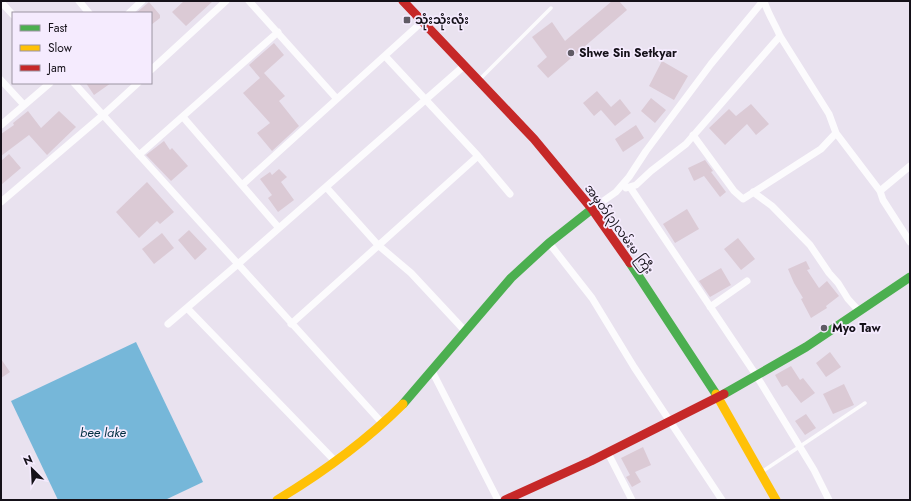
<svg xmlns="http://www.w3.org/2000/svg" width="911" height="501" font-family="Jost,'Noto Sans Myanmar',sans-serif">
<rect width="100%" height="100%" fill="#e9e2ef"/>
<path fill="#76b7d9" d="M136,342l67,140 -38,18h-107l-47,-99z"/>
<path fill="#dbcad5" d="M184,1h29l-27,25 -14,-14z
M612,1h7l8,9 -79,68 -11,-12 10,-9 -15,-20 20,-15 13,19z
M149,2l11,13v3l-9,7v-12h-15z
M274,43l10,12 -20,18 21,23 -6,5 20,25 -27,25 -15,-18 13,-10 -27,-30 17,-15 -11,-13z
M662,61l26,15 -14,24 -25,-14z
M86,83h25l-17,12z
M597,91l14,16 9,-8 11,14 -16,13 -14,-16 -7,6 -11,-13z
M651,98l15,12 -11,13 -14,-12z
M751,104l18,20 -13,11 -9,-11 -22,21 -16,-17 20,-19 7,7z
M28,111l13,17 18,-17 17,16 -29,28 -18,-20 -28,21v-22l13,-9 -1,-2z
M636,125l8,13 -21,14 -8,-13z
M164,141l6,9 2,-2 16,18 -17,15 -25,-26z
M9,154l12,14 -20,17v-24z
M705,160l8,11 -2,1 15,20 -6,5 -16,-21 -10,5 -6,-13z
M279,169l8,8 -6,5 13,18 -16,12 -10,-14 4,-3 -12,-16 10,-7 2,3z
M147,182l27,30 -14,12 -3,-3 -18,17 -23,-26z
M687,209l12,20 -24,14 -12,-19z
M189,230l18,19 -12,11 -17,-20z
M162,233l12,15 -20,16 -12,-15z
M738,238l17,21 -14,11 -17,-21z
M806,261l4,8 -3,1 12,18 8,-7 12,15 -13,10 1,2 -16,10 -10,-19 2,-1 -9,-15 -6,-14z
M721,268l10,17 -21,12 -11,-16z
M830,352l11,15 -15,10 -10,-14z
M1,359l9,13 -9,6z
M791,366l9,14 3,-2 12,15 -14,10 -14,-18 -5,2 -7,-12z
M844,384l10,21 -21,9 -10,-20z
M806,414l10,14 -11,7 -10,-14z
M643,447l8,18 -16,7 6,10 -9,5 -6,-10 4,-2 -9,-17z"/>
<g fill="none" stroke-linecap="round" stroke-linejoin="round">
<path stroke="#fcfbfd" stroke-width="3.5" d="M480,79l71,-71
M763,471l102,-68"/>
<path stroke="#fcfbfd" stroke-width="7" d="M79,1l10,12
M249,1l88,98
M764,1c4,13 11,23 16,35l49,78 7,19 44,58 3,9 27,42
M1,2l12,13
M129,13l13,-12
M385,56l93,100 32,38
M151,70l75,-69
M1,80l23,25
M74,83l309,341
M183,117l96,111
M1,125l49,-42
M693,135l41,56 9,8 78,-50 15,-16
M139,155l139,-123
M242,185l181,-164
M326,187l52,58 33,28 55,59
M630,187l126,188 58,95 15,30
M626,188l10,-3 15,-14 35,-27 94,-108
M880,191l30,-25
M753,192l19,14 38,39 19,28 9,10 10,16 11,12
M1,202l102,-87 35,-32
M592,209l24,-17 13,-15 17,-26 65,-87 52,-63
M549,243l43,55 42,69 88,133
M710,307l37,-26
M187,308l148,153
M168,324l70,-60 227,-199
M291,324l187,-168
M432,371l66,129
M608,453l24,47"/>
<path stroke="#4caf50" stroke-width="9" d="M630,263l86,131
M724,394l82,-47 104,-70
M403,404l108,-126 38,-35 43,-34"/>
<path stroke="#ffc107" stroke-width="9" d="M716,394l60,106
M277,500c45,-27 89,-59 126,-96"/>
<path stroke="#c62828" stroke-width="9" d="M403,1l131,138 58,70 38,54
M505,500l86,-39 133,-67"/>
</g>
<g fill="#5f5a64" stroke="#f5ebfe" stroke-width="1.5">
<rect x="403" y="16" width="8" height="8" rx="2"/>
<circle cx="571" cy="53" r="4"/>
<circle cx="824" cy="328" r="4"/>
</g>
<g text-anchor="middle" stroke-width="3.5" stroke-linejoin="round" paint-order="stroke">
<g font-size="12" font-weight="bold" fill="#151119" stroke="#f5ebfe" text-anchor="start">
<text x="415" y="24">သုံးသုံးလုံး</text>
<text x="579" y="57">Shwe Sin Setkyar</text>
<text x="832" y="332">Myo Taw</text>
</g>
<g font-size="12" fill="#151119" stroke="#f5ebfe">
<text transform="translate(619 229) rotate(54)" y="4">အမှတ်(၃)လမ်းမ ကြီး</text>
</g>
<g font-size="13" font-style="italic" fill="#032f42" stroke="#f5ebfe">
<text x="103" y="437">bee lake</text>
</g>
</g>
<rect width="911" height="501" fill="none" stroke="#151119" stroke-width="4"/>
<rect x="12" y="12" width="140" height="72" fill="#f5ebfe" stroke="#9b94a2"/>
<rect x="20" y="25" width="20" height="6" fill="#4caf50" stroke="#9b94a2"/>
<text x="48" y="32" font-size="12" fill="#151119">Fast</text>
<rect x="20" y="45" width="20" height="6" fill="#ffc107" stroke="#9b94a2"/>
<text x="48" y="52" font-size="12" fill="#151119">Slow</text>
<rect x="20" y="65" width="20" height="6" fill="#c62828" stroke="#9b94a2"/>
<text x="48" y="72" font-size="12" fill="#151119">Jam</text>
<g transform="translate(32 469) rotate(336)" stroke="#f5ebfe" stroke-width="3" paint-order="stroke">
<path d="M0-3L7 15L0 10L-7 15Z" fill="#151119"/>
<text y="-6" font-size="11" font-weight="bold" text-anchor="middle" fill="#151119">N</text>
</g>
</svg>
